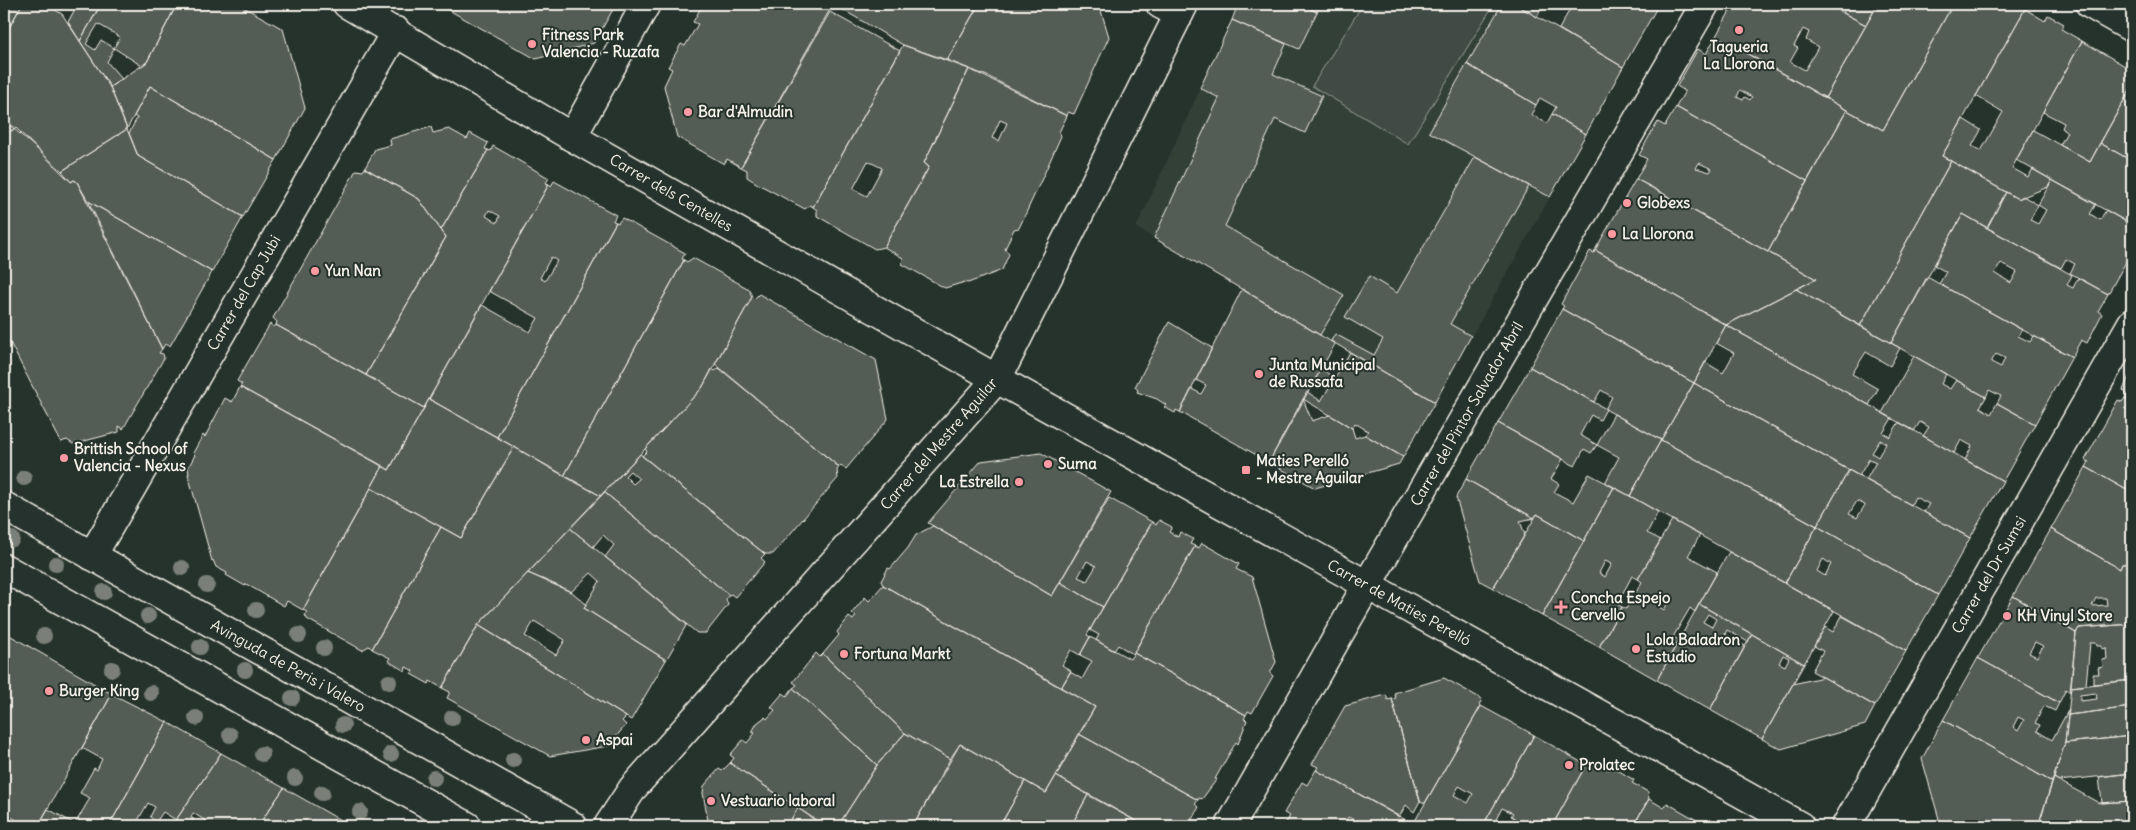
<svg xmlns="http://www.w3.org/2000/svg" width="2136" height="830" font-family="Delius,sans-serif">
<rect width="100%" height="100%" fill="#26332d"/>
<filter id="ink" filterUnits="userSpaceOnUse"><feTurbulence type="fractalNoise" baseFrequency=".02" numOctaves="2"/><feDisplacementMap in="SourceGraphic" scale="10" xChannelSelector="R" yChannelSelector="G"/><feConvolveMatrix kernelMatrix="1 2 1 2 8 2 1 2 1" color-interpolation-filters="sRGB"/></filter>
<g filter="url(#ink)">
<path fill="#333f39" d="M1321,4h181l-73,128 121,65 -98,174h-2l-15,31 -299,-174 96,-208 67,29z"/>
<path fill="#414b45" stroke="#9a9e96" d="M1363,4h131l-86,140 -96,-58z"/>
<path fill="#525c55" stroke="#f4f1e8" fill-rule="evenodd" d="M4,4h18l-18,33z
M22,4h23l17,10 48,73 17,42 -65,42 -58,-51v-83z
M70,4h31l-21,37 -12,-19 8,-15z
M101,4h76l-30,58 -5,4 -28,-18 -7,14 15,17 -12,8 -30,-46zM98,24l22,13 -6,11 -13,-8 -6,10 -9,-6z
M177,4h61l45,25 22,79 -29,52 -126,-74 -23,43 -17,-42 37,-25z
M438,4h178l-22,39 -58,16z
M703,4h130l-92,163 -14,-8 -3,5 -47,-27 -13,-51 8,-17 -4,-2 13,-23 4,2 13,-22 -5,-2z
M833,4h146l-32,56 -44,-15z
M979,4h120l10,33 -35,77 -6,-2 -1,4 -80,-40 -40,-16z
M1238,4h61l18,8 -18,37 -67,-29z
M1299,4h23l-5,8z
M1502,4h13l108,63 -37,67 -34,-20 4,-7 -16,-9 -4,7 -69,-41z
M1515,4h29l-7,13z
M1557,4h102l-36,63 -64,-38 10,-18z
M1734,4h93l39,21 -41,73 -109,-62zM1803,29l6,3 -3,8 12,7 -13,23 -15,-8 8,-14 -4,-2z
M1848,4h30l-12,21 -23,-12z
M1878,4h75l-70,126 -58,-32z
M1953,4h62l10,5 -83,147 9,5 -91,165 -64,-37 20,-10 -48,-27 79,-142 36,20z
M2025,9l20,12 3,-6 16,9 -3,5 21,12 -70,127 16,9 5,-8 19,11 -4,7 -30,12 -76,-43 21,-37 18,11 -9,16 9,5 22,-39 -27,-16z
M830,12l70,39 -87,156 -3,-2 -5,4 -47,-25 -11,-7v-7l-6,-3z
M1232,20l54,24 -13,30 49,22 -17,37 -30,-14 -50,107 119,69 -24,40 -166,-97 65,-140 -19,-10z
M1716,36l131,74 -40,71 -131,-74 9,-16 -8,-5 21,-37 8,5zM1740,90l12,7 -2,3 -5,-3 -2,3 -6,-3z
M2082,41l50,29v16l-42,76 -30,-17 7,-13 -5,-4 2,-5 -21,-11z
M903,45l66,24 -45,94 5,4 -45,80 -9,2 -58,-33v-6l-4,-3zM868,161l14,7 -15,28 -14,-7z
M1467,64l69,41 -5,10 16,8 5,-9 34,20 -36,63 -121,-65z
M969,69l98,47 -8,16 2,4 -16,36 -26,56 -5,1 -9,20 4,5 -7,16 -34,13 -3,-1 -20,6 -43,-24 1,-6 -19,-11 45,-80 -5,-4zM1000,120l7,3 -8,18 -7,-3z
M150,86l126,74 -33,57 -105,-61 -9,-23 8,-15 -3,-2z
M2132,86v75l-32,-18z
M1676,107l131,74 -39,71 -132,-73 11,-20 -8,-4 12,-22 7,-11 7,4zM1699,163l13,6 -2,3 -14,-4z
M4,120l12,8 -12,7z
M431,127l2,6 16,-4 18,10 3,-6 18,10 -3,6 3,1 -47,80 -22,-31 -54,-31 10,-19 16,-4 -1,-6z
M16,128l55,54 3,-2 3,2 85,167 -3,4 4,1 1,4 -41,71 -4,-3v6l-46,12 -6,-4 -6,2 -57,-111v-196z
M127,129l11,27 105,61 -31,55 -124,-71 -11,-19 -3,-2 -3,2 -9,-11z
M2033,130l57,32 10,-19 32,18v64l-116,-65z
M493,146l56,32 -3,5 3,1 -125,224 -58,-33 80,-138 -5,-7 47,-80 3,1zM489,210l11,6 -3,7 -11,-7z
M1475,157l54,29 -79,138 21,12 -36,66 -104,-61 4,-7 39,21 9,-16 -38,-22 24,-41 28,17z
M1951,161l55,31 -19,36 -24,-14 -72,129 -31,-17z
M365,168l54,31 27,38 -80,138 -90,-50 1,-3 -4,-4 83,-148 7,1z
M1636,179l19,10 161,90 -90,46 -131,-75z
M2052,180l44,24 -6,10 10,6 6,-10 26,15v26l-24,43 -38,-21 5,-9 -9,-5 -5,9 -74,-40 19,-36 12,7 5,-3 15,9zM2038,205l8,5 -8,14 -8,-4z
M554,181l62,34 -3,6 3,1 -119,215 -68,-38 53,-94 48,27 8,-14 -49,-27 60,-107 2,2zM551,257l6,4 -12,20 -5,-3z
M88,201l124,71 -42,74 -5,-2 -3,5z
M1963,214l109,61 -5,10 6,3 5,-10 30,16 -10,17 4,3 -15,29 -6,-3 -9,17 -133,-73 7,-12 -12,-7zM2001,263l16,9 -6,11 -16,-10z
M622,218l63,35 -3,6 2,1 -120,216 -67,-39 119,-215 2,1z
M1595,250l131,75 -32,58 -132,-74 2,-3 -3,-2 29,-53 4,2z
M693,258l56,31 3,8 -50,91 -101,108 -37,-20 120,-216 3,2z
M1927,277l95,53 -4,6 12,6 4,-6 38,21 -37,67 -38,-21 4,-7 -12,-6 -3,7 -95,-54zM1996,354l9,4 -4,9 -10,-5z
M1242,289l93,55 -66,118 -89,-50 12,-23 9,5 5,-9 -10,-5z
M1796,289l104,59 -10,18 -24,-14 -14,22 26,15 -9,16 -143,-80z
M759,294l117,66 12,59 -42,50 -5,-4 -2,2 -124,-103 37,-67 2,2z
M1562,309l132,74 -33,57 -56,-31 7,-12 -11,-7 -7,12 -64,-35z
M1169,322l43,26 -32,64 -4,-2 -1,3 -11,-6 2,-2 -9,-6 -20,-7 1,-2 -3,-3z
M270,324l4,3 2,-2 148,83 -35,62 -149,-83 2,-3 -5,-3z
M1726,325l166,93 -9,15 7,4 9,-15 104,59 -33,57 -46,-26 5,-8 -14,-7 -4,8 -45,-25 10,-18 -7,-3 -10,17 -165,-93 11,-21 18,11 11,-20 -18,-10zM1880,440l6,3 -8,14 -6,-4z
M1350,352l85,50 -32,55 -38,-22 3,-4 -13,-8 -3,5 -49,-29 4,-7 14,9 9,-15 -14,-8 5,-9 14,9z
M1914,356l32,18 -5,10 9,5 6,-9 30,17 -6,10 11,7 6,-11 38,21 -32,57 -38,-21 7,-14 -11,-6 -7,13 -31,-17 6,-9 -9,-5 -6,9 -32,-18z
M1530,367l76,42 -6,11 -9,-5 -11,20 17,10 -6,8 -7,-4 -9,17 -77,-43z
M719,368l120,99 -2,3 1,8 -65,76h-8l-123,-98 5,-5 -2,-2 57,-61 10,-19 3,2z
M2132,369v34l-7,-5 2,-4 -4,-4z
M1694,383l155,87 -32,56 -156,-86z
M240,387l143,79 -80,144 -16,-9 -3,5 -38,-22 -1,2 -19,-11 1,-2 -11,-6 -3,-7 -1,1 -24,-87h1l-1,-6 7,-13 -2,-2 10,-18 2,2 20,-39 7,4z
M2125,398l7,5v90l-46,-26 3,-5 -4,-2 33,-60 4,2z
M429,399l85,48 -53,91 -90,-50 12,-22 6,4z
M1303,399l9,22 18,-6 22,13 3,10 10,-3 38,22 -4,7 -84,24 -46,-26z
M1614,414l47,26 -31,56 -25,-13 14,-26 -22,-12z
M1498,423l65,36 -12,20 8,5 -5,8 19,10 16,-28 25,13 -30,54 -47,-27 -3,4 -68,-39z
M1661,440l156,86 -32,57 -155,-87z
M514,447l87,49 -122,128 -37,64 -12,-7 -1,3 -18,-10 2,-3 -3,-2 -4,-2 -1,4 -17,-10 2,-3 -18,-9 69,-122 20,11z
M1041,453l70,39 -59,104 -124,-73 53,-62z
M640,454l125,100 -4,4 4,4 -30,35 -4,-3 -2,1 -125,-103zM630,471l9,8 -6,5 -8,-8z
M2086,467l46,26v70l-10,1 -2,5 -69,-40z
M1849,470l121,68 -32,57 -121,-69zM1857,501l8,4 -8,13 -8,-4z
M1466,479l68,39 -14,3 5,14 -32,53 -13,-7 -24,-84z
M1614,487l44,25 -11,21 14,7 -23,39 -6,-3 -15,28 5,3 -23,40 -57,-31zM1605,561l7,3 -7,13 -6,-4z
M371,488l70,39 -69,122 -3,-3 -7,4 -55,-31 -2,-4 2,-3 -4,-2z
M604,492l125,103 -3,4 2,6 -22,28h-9l-92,-76 9,-12 -11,-10 -10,12 -23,-19z
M1109,498l43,24 -49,85 -43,-25zM1087,561l9,5 -9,15 -9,-4z
M1537,514l47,27 -42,75 -49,-28z
M1159,520l13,7 -3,5 9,5 2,-5 13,7 -3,5 5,2 -62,108 -15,-9 -4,6 -18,-11 3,-5 -9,-5 62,-108 4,3z
M1672,520l28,15 -12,21 29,16 -22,40 -5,-4 -17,29 6,3 -22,40 -58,-33 23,-40 4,2 16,-27 -4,-3zM1664,594l6,4 -6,12 -6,-4z
M933,526l119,70 8,-14 43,25 -16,28 3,2 -10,18 -9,-5 -9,15 9,6 -10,17 -178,-103 -2,-4 7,-13 2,1 18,-21 8,-13z
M1817,526l121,69 -32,56 -121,-68zM1823,559l8,5 -6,12 -8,-5z
M570,528l117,96 -21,36 -82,-52 16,-27 -9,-8 -20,19 -43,-19z
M2051,529l69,40 2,-5 10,-1v61l-53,4 -3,5 -63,-37zM2096,598h10l1,7 -15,1z
M1202,543l37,21 -3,5 16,8 24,85 -6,11 3,3 -21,37 -4,-2 -2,4 -112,-62 61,-107 4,2z
M1729,552l105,59 -30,53 -105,-60z
M528,573l44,19 14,12 -2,4 82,52 -35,60 -153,-95zM534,621l31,19 -9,15 -31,-19z
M883,585l212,122 -49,86 -86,-49 -10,15 -45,-26 -82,-79 16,-19 -2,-3 12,-15 4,3 3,-4 -4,-3 13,-16 4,4z
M2013,596l63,37 -6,59 -4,-3 -7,14 -81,-45zM2035,642l8,4 -6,11 -8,-4z
M1699,604l53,30 -4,8 -21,-12 -2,4 20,12 -35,64 -53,-30zM1708,614l8,5 -4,8 -9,-5z
M1842,616l64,35 -31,55 -63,-35 11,-20 -9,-5 11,-19 8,5z
M2132,624v56l-39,4v-10h6l-1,-6 5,-1 -1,-7 5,-1 -1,-11 -4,1v-3h-5l-1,-3h-6l-4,42 -15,2 5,-54 3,-5z
M478,625l148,92 -4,4 4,4 -18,21 -58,10 -103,-58 3,-6 -8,-4z
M4,632l108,62 -74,132h-11l-23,-13z
M1752,634l52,30 -42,75 -52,-29zM1783,655l6,3 -4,8 -6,-3z
M1090,637l40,22 4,-6 112,62 -2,4 3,1 -9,24 -2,-2 -21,37h2l-15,20 -3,-1 -1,2 -119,-66 16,-27 -34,-19 9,-16 12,7 10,-18 -12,-6z
M816,653l4,4 3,-3 82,79 -28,32 -84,-77 4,-3 -4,-3z
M1978,658l81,45 -4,8 -11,-5 -9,17 5,2 -3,6 15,9 17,-31 -4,34 -13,39 -109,-62zM2018,717l6,3 -6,11 -5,-4z
M1823,677l52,29 -10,19 -84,24 -19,-10 31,-55z
M1444,678l38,21 -3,6 2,1 -56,97 -5,-2 -28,-102 4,-1 -2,-5z
M2132,680v27l-64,8 3,-28zM2096,693l1,6 -17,2v-6z
M793,688l84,77 -39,61h-13l-95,-63 4,-5 -4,-3 13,-15 4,3 8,-10 -3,-1 5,-9 8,-6 2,2 8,-9 -4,-3 12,-14 4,3z
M112,694l55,28 -58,104h-71l10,-17 27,15 15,-26 -10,-5 14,-25 3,2 5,-11 -20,-11z
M1386,695l2,5 4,-1 28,102 -6,11 -8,-7 -7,12 -83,-47 2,-3 -6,-3 33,-58z
M1481,706l53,29 -48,85 9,6h-83zM1459,786l14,8 -5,9 -14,-8z
M2132,707v29l-67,7 3,-28z
M1943,720l109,62 -14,44h-97l-19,-67z
M167,722l54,31 -45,67 -13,-8 -7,10 -6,-5 5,-10 -7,-4 -11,19 7,4h-35z
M905,733l45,26 -37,67h-75l39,-61z
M1079,734l119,66 -3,4 4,3 -11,19h-43l-89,-50z
M1534,735l52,30 -34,61h-36l3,-5 -8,-5 2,-3 -11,-5 -9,17 -7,-5z
M2132,736v37l-73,8 -5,-3 11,-35z
M960,744l65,37 -25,45h-87z
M221,753l63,35 -26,38h-44l-21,-13 -2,5 3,1 -5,7h-17z
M1593,761l16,9 2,-3 8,4 15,9 -2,3 16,9 1,7 -16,27h-28l-8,-4 -2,4h-43l34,-61z
M730,763l68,45 -11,18h-78l-6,-33 1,-7 15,-17 3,2z
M1316,770l97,54 -1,2h-62l4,-6 -6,-3 -5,9h-59l6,-10 -6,-3 18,-31 5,3z
M2132,773v28l-30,2 -3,-26z
M1056,776l32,19 -17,31h-71l25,-45 21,12z
M2054,778l45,25 33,-2v25h-94z
M284,788l65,37 -91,1z
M1088,795l20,11 37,20h-50l-6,-3 -2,3h-16z
M1649,799l15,9 3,-5 33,19 -3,4h-64z
M798,808l14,10 13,8h-38z"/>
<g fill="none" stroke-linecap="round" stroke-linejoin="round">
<g stroke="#f4f1e8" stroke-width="31">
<path id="minor" d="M1160,4l19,10
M2090,4l42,24
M572,137l74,-133
M92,556l304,-525
M1230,826l137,-241 338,-581
M1846,826l286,-503"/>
</g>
<g stroke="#f4f1e8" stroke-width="31">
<path id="tertiary" d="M608,826l25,-38 364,-409 187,-375"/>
</g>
<g stroke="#f4f1e8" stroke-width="31">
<path id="secondary" d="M347,4l225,133 425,242 803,447"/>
</g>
<g stroke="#f4f1e8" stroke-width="31">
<path id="primary" d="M4,506l569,320
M4,568l463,258"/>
</g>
<use href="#minor" stroke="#26332d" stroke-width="28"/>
<use href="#tertiary" stroke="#26332d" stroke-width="28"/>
<use href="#secondary" stroke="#26332d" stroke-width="28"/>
<use href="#primary" stroke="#26332d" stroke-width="28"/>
</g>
<g fill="#7a8079">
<circle cx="24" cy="478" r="8"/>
<circle cx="12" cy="539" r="8"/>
<circle cx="56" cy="564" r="8"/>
<circle cx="182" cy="568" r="8"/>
<circle cx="207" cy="585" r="8"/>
<circle cx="104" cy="592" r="8"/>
<circle cx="256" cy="610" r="8"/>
<circle cx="148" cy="616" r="8"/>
<circle cx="299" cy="635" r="8"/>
<circle cx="44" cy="636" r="8"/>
<circle cx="200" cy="647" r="8"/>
<circle cx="324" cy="648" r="8"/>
<circle cx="112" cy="669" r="8"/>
<circle cx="245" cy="670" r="8"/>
<circle cx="389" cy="682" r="8"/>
<circle cx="151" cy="693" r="8"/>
<circle cx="292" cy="698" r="8"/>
<circle cx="196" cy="718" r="8"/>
<circle cx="452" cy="718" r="8"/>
<circle cx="343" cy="725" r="8"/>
<circle cx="230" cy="735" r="8"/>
<circle cx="262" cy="754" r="8"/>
<circle cx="391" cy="754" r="8"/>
<circle cx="513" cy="760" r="8"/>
<circle cx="295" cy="778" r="8"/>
<circle cx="434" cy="778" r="8"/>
<circle cx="322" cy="793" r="8"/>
<circle cx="360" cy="812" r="8"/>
</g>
</g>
<g fill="#ff9aa2" stroke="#26332d" stroke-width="2">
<circle cx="1739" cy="30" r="5"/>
<circle cx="532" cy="44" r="5"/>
<circle cx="688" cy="112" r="5"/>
<circle cx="1627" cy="203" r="5"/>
<circle cx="1612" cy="234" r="5"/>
<circle cx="315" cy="271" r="5"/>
<circle cx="1259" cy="374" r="5"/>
<circle cx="64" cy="458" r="5"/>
<circle cx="1048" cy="464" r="5"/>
<rect x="1241" y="465" width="10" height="10" rx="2.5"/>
<circle cx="1019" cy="482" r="5"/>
<path d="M1558.5 599.5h5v5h5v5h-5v5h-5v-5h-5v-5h5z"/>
<circle cx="2007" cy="616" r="5"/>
<circle cx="1636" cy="649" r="5"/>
<circle cx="844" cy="654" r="5"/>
<circle cx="49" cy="691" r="5"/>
<circle cx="586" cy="740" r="5"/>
<circle cx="1569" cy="765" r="5"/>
<circle cx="711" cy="801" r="5"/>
</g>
<g text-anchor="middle" stroke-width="4" stroke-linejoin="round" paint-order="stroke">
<g font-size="15" font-weight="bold" fill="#f4f1e8" stroke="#26332d" text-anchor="start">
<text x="542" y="40">Fitness Park<tspan x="542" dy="17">Valencia - Ruzafa</tspan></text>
<text x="1739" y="52" text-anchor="middle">Tagueria<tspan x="1739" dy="17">La Llorona</tspan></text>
<text x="698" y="117">Bar d'Almudin</text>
<text x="1637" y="208">Globexs</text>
<text x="1622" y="239">La Llorona</text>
<text x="325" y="276">Yun Nan</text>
<text x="1269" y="370">Junta Municipal<tspan x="1269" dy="17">de Russafa</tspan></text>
<text x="74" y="454">Brittish School of<tspan x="74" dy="17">Valencia - Nexus</tspan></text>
<text x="1256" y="466">Maties Perelló<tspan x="1256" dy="17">- Mestre Aguilar</tspan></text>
<text x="1058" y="469">Suma</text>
<text x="1009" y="487" text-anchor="end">La Estrella</text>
<text x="1571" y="603">Concha Espejo<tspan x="1571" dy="17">Cervello</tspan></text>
<text x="2017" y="621">KH Vinyl Store</text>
<text x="1646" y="645">Lola Baladron<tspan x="1646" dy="17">Estudio</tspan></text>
<text x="854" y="659">Fortuna Markt</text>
<text x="59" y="696">Burger King</text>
<text x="596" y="745">Aspai</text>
<text x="1579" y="770">Prolatec</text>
<text x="721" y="806">Vestuario laboral</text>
</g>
<g font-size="15" fill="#f4f1e8" stroke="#26332d">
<text transform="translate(671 193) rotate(30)" y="5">Carrer dels Centelles</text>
<text transform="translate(244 293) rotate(-60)" y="5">Carrer del Cap Jubi</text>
<text transform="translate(1467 414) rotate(-60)" y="5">Carrer del Pintor Salvador Abril</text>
<text transform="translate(939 444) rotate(-49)" y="5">Carrer del Mestre Aguilar</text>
<text transform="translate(1989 575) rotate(-60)" y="5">Carrer del Dr Sumsi</text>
<text transform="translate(1399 603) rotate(29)" y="5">Carrer de Maties Perelló</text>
<text transform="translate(288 666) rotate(29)" y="5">Avinguda de Peris i Valero</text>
</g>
</g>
<rect width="2136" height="830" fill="none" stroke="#26332d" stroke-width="20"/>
<rect x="10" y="10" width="2116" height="810" fill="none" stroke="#f4f1e8" stroke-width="2" filter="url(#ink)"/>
</svg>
